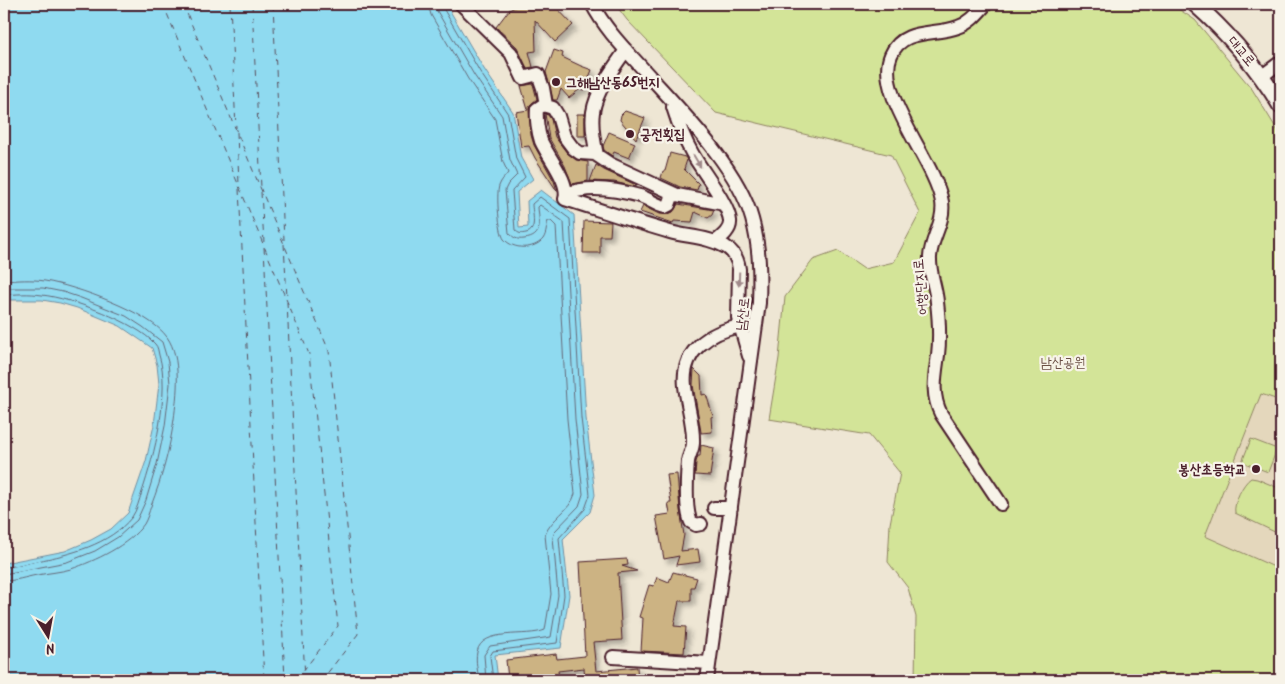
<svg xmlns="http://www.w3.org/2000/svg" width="1285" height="684" font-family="Kalam,'Poor Story',sans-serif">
<defs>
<filter id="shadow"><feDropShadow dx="4" dy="4" stdDeviation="2.5" flood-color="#0004"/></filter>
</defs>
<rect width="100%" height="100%" fill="#eee6d4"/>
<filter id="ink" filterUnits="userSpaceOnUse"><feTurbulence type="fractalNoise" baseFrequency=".02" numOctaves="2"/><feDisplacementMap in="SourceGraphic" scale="10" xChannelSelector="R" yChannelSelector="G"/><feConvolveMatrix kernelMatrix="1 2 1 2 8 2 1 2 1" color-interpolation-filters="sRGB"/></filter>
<g filter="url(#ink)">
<path fill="#e4d7bc" d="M1261,394l20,7v169l-76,-34z"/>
<path fill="#d3e498" stroke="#8e8262" d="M615,4h556l24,16 57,69 29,47v265l-20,-7 -56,142 76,34v110h-366l1,-63 -8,-29 -20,-26 2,-38 10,-51 -31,-38 -100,-16 10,-61 6,-61 28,-37 25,-9 26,18 30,-7 26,-49 -29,-58 -175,-42 -89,-93z
M1251,439l26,10 -9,23 -26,-10z
M1251,478l6,1 24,10v46l-46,-22c-2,-10 8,-30 16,-35z"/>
<path fill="#8fdaf0" stroke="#738fa1" d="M4,4h442l38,65 29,43 8,46 12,21 -16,13 2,36 9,-1 -1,-26 14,-11 33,25 12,203 9,77 -5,17 -27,27 6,56 -8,53 -66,7 3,25h-494v-117l61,-12 26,-11 20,-11 17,-16 18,-52 8,-36 5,-41 -2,-19 -5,-17 -32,-22 -43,-18 -17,-5 -18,-3h-38z"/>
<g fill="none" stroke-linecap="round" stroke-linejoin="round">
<path stroke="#666a7a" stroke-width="1" d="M428,4l3,11 37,64 27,40 8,43 5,11c-3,4 -7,7 -9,13 -3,9 0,46 5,53 9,11 30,11 39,0 4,-6 3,-12 5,-18h3l5,5 11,193 8,75c-5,17 -24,24 -30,41l6,59 -6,36c-18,8 -63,-3 -68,22 -2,9 1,20 2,28
M436,4l1,7 37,64 28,41 8,44 7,15 -9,9 -3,6 4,43c5,5 8,7 15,6 20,-2 15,-17 14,-32l2,-2 24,17 11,197 8,75 -4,12 -24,25 -2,6 5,58 -7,42 -61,9 -6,9 2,25
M442,4l1,4 37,64 28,42 8,45 9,18 -13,14 3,39c4,4 6,4 11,3 12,-2 6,-21 6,-29l8,-7 30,22 11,199 9,77 -5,14 -26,29 5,57 -7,48 -64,8 -3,5 3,24
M4,281c13,-1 28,-2 41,0 30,5 105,31 122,56 15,21 10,58 7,82 -4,29 -12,59 -23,87 -2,6 -4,13 -7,18 -15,21 -49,37 -73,45 -11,3 -23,4 -34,6 -11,2 -22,6 -33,6
M4,288h39l20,4 18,6 45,18 17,11 19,15 6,20 2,22 -5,42 -8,38 -11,36 -9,20 -19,17 -23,14 -28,11 -63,12
M4,295c12,-1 25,-2 38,0 29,3 94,27 113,49 3,3 3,7 4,11 12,37 -5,101 -17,137 -3,8 -5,18 -10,25 -23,28 -61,37 -95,44 -11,2 -22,6 -33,6"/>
<path stroke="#5b4e5c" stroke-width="1" stroke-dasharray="6 5" stroke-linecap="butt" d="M163,4l146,350 29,272 -42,54
M183,4l146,347 29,283 -36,46
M230,4l6,124
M252,4l9,184
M273,4l11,236
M237,132l2,53
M239,189l25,491
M261,192l3,51
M284,244l3,54
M264,247l21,433
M287,302l18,378"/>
</g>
<path fill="#ccb383" stroke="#4a1f2b" filter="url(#shadow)" d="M521,4h32l20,21 -18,17 -20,-22 1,31 -7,1 4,15 -6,1 -10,-21 -21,-20 13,-17z
M554,50l9,3 -1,4 19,9 11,4 -8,20 -4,-1 -11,9 -8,-9 -4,11h-4l-7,-28z
M533,84l4,15 -7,6 -1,3 2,27 3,10 20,36 3,10 -22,-33 -6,-12 -8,1 -5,-35 12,-2 -7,-24z
M625,111l20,7 -9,21 -16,-19 1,-5z
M545,114l3,1 3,4 4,18 12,16 9,7 12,2v19l-16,3 -7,-18 -16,-28z
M577,114h8v22h-8z
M609,132l26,11 -6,15 -15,-6 -2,4 -8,-6 -1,-4z
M670,153l15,4 2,3 -3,9 15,15 -2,6 -17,-3 -19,-9 2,-7h2z
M596,165l8,5 32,15v2l-22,-5 -24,-1z
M678,204l36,6 -2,5 -4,3 -13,-6 -3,10 -18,-1 -1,2 -33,-11 3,-6 16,8h9l5,-2z
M584,221l27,1 -1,14h-10v17h-17z
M694,369l7,7 1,19 4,-1 7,22 -2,1 1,15 -11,1v-1l-8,-47z
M701,445l13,3 -4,28 -15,-1 1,-13 2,-6h2z
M677,474l3,36 4,25 -3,16 17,-2 2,13 -24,3 3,-9 -15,3 -8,-43 14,-2 -2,-11h3l-4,-28z
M627,559l1,6 -6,1 15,5 -19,2 4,67 -29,2 3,29 41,-4 1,13h-53l-1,-12 -26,3 1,6 -31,3 -20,-1 -2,-19 50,-6 1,5 28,-3 -5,-94z
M673,572l24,6 -3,9h-3v14h-12l-5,25 12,1 -2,26 -43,-2 2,-33 -4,-1 10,-32 5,1 3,-9 12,5z"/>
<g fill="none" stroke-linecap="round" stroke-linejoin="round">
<g stroke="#4a1f2b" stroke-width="16">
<path id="minor" d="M461,4l50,49 12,25 15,-4 5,14 3,17
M592,4c13,25 33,45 52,66 36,40 94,97 108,149 8,28 8,56 7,84l-52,377
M986,4c-8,9 -16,19 -28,23 -23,9 -55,0 -67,28 -17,39 44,106 51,147 3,20 -11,36 -12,55 -1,15 6,31 7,45 2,17 3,36 1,53 -3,22 -7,39 3,59l60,90
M1262,76l19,-14
M673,107c5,16 11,32 19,46 9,17 37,51 38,68 1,9 -8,16 -15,21
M597,155c-3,-13 -6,-29 -4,-43 3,-21 21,-45 33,-62
M567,194c21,-9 51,-4 73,2 9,3 16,9 25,11l4,-2 4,-11
M724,204l-47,-9 -67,-31 -15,-10 -15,-1 -7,-5 -9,-12 -6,-20 -5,-8 -10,-3 -6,4c-1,9 1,23 4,32 7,16 29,41 24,58 35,11 70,23 105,33 18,5 39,5 56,15 8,5 12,12 13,22l-1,49 11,38
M714,508h17
M701,524l-5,1 -5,-3c-6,-12 -4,-47 -3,-61 1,-6 5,-12 5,-18 1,-19 -6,-38 -8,-57 -4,-36 25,-54 56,-60
M613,657l96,6"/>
</g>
<g stroke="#4a1f2b" stroke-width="19">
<path id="major" d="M1195,4c34,30 62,63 86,102"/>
</g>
<use href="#minor" stroke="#f7f3e8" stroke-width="12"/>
<use href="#major" stroke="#f7f3e8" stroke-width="15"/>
</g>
<defs><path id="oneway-solid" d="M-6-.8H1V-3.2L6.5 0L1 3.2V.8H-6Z" transform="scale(1.25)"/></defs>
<g fill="#a0898a">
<use href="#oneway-solid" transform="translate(697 161) rotate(59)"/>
<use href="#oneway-solid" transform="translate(739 279) rotate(92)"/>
</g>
</g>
<g fill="#4a1f2b" stroke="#f7f3e8" stroke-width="2">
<circle cx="556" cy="82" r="5"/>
<circle cx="630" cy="134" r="5"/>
<circle cx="1256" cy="469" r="5"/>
</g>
<g text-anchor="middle" stroke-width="4.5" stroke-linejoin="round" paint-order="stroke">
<g font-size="14" fill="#4a1f2b" stroke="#f7f3e8">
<text transform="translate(1242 51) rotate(50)" y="5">대교로</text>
<text transform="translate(920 287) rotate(-95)" y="5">어항단지로</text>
<text transform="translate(742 314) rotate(-83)" y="5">남산로</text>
</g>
<g font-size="14" font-weight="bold" fill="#4a1f2b" stroke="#f7f3e8" text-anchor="start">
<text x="566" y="87">그해남산동65번지</text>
<text x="640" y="139">궁전횟집</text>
<text x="1246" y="474" text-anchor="end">봉산초등학교</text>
</g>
<g font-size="14" fill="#6c5046" stroke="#f7f3e8">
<text x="1063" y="367">남산공원</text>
</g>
</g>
<rect width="1285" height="684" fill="none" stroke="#f7f3e8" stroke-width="20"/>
<rect x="10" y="10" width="1265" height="664" fill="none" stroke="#4a1f2b" stroke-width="2" filter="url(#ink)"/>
<g transform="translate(48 636) rotate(169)" stroke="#f7f3e8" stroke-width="4" paint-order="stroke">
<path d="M0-4L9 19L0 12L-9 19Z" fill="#4a1f2b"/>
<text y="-8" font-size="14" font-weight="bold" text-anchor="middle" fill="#4a1f2b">N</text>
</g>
</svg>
